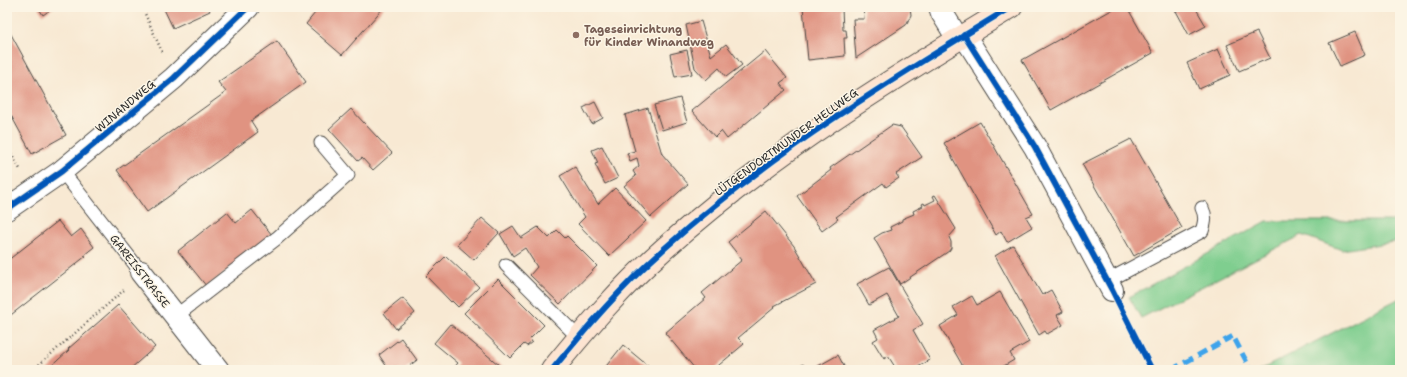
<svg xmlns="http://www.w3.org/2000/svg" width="1407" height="377" font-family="'Shantell Sans',sans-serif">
<rect width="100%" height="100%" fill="#fcf5e5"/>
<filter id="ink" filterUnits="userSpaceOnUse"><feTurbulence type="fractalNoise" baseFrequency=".025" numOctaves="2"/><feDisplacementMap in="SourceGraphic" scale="8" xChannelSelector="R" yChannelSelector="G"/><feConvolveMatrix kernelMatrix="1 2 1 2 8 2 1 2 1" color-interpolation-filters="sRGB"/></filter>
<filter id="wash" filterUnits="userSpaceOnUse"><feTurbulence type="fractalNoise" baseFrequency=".012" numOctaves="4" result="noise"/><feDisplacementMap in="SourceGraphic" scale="16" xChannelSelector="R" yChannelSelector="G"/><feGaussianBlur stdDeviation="0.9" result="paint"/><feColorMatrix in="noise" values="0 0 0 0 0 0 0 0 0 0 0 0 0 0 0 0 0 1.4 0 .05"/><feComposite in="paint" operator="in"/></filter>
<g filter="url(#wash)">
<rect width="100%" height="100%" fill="#f8e9d3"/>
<path fill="#7fce8f" stroke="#557c5d" d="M1267,221h133v20l-58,9 -40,-15 -161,83 -12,-21z
M1400,298v72h-140z"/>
<g id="blocks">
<path fill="#e09381" d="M38,7h16l-11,8z
M163,7h45l2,4 -37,17z
M320,7h64l-42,48 -36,-31z
M803,7h40v2h-1l1,21h3l1,8h-3l1,18 -37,4z
M863,7h47l1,8 -5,10 -50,33 -3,-39h11z
M1117,7h10l26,46 -102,57 -29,-50z
M1173,7h22l11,19 -17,9 -13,-24h-1z
M701,21l10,35 15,-12 16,21 -16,12 -7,-9 -13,12 -11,-12 -9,-43z
M7,27l59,108 -34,19 -25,-46z
M1257,32l13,26 -31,13 -12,-26z
M1355,32l10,23 -25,11 -11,-23z
M277,41l29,41 -55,39 7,11 -111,80 -30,-42 109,-78 -8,-10z
M1218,49l12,26 -31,14 -12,-26z
M687,50l5,24 -17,3 -5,-23z
M765,51l22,27 -7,5 6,7 -59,49 -6,-8 -6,6 -23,-26z
M680,98l7,24 -25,8 -8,-25z
M595,102l8,16 -11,6 -9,-16z
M648,108l14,46 26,30 -37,33 -27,-31 12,-10 -3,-5 6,-5 -2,-8 -7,3 -3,-8 8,-2 -10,-36z
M351,109l41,44 -19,17 -11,-12 -4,3 -29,-32z
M980,122l53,92 -7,3 6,10 -25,15 -6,-11 -5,4 -52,-92z
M892,125l9,2 21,30 -26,17 3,4 -13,9 -3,-4 -47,34 2,2 -16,12 -25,-35 34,-26 -1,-2z
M1131,139l51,89 -48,28 -52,-92z
M602,146l16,32 -13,6 -10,-20 3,-1 -6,-13z
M575,167l23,37 17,-16 31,33 -37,35 -31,-32 7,-7 -25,-41z
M935,195l21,34 -7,8 2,5v6l-2,3 -49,33 -26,-46 8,-5 9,-3 -1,-3 12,-6v-2l12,-5 -1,-3 10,-5 -1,-2 2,-1 1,2 10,-5 -2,-4z
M252,210l20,25 -65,52 -29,-36 49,-39 9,11z
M766,211l28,35 22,38 -42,22 1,1 -37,31 6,6 -31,26h-17l-31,-37 41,-35 -4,-5 40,-33 -14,-18z
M482,218l17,15 -25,27 -17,-15z
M58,221l13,16 10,-8 13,18 -10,8 2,1 -79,62v-57z
M513,226l8,12 17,-11 11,11 8,-8 8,8 2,-2 30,30 -37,38 -30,-29 7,-8 -12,-19 -12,8 -13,-22z
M1013,245l29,50 9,-5 12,22 -6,3 6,10 -16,9 -2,-3 -6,4 -44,-79z
M446,256l33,31 -21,20 -6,-6 -1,1 -25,-26z
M889,267l34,57 -10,6 17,30 -17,10h-16l-9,-14 -4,3 -11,-18 5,-3 -4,-8 25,-14 -12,-21 -18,10 -12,-21z
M498,279l46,46 -14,14 2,3 -5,4 -3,-2 -14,14 -46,-45z
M1000,292l29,50 -19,11 4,7 -17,10h-8l-2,-4 -8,4h-14l-25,-44 18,-11 -5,-8 19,-11 5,9z
M403,298l12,15 -19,16 -12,-16z
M118,305l37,42 -26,23h-82l22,-20 -1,-1z
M450,324l24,20 31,26h-53l6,-7 -24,-20z
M401,338l16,22 -13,10h-15l-10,-15z
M623,345l30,25h-50z
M838,355l8,15h-35z
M803,364l5,6h-12z"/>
</g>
</g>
<g filter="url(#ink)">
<use href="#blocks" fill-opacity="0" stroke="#4a4844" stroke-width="1"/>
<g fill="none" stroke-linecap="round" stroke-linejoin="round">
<g stroke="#4a4844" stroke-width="15">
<path id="lane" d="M62,171l79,101
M506,265l72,72
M1107,281l95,-50c3,-9 4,-15 0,-23
M176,316l101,-78 71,-63 -27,-32"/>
</g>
<g stroke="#4a4844" stroke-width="24">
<path id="street" d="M940,7l2,6 16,26
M964,35l71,112 77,143
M7,209l55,-38 112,-93 74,-71
M141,272l77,98"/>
</g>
<g stroke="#4a4844" stroke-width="24">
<path id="secondary" d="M552,370c35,-43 71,-85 113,-122 105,-94 225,-168 346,-241"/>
</g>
<path stroke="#4a4844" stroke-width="2.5" stroke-dasharray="1 3" stroke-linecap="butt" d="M142,7l21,47
M7,147l13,22
M33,370l91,-80"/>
<use href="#lane" stroke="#fff" stroke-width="13"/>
<use href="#street" stroke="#fff" stroke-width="22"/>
<use href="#secondary" stroke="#fde4d1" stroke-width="22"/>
<path stroke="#3ea3eb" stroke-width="5" stroke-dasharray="10 5" stroke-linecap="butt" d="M1171,370l62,-34 18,34"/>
<g stroke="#fcf5e5" stroke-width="8">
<path id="cycleway" d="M964,35l71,112 77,143 40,80
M7,209l55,-38 112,-93 74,-71
M552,370c35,-43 71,-85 113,-122 105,-94 225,-168 346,-241"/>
</g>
<use href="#cycleway" stroke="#0057b8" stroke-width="6"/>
</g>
</g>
<circle fill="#8d6e63" stroke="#fcf5e5" stroke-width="1.5" cx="576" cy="35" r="4"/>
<g text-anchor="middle" stroke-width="3" stroke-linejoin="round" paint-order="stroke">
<g font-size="11" font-weight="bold" fill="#785e54" stroke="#fcf5e5" text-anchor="start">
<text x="584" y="33">Tageseinrichtung<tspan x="584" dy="13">für Kinder Winandweg</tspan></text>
</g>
<g font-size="11" fill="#2b2b2b" stroke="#fcf5e5">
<text transform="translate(125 106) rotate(-40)" y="4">WINANDWEG</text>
<text transform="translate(786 142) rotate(-36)" y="4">LÜTGENDORTMUNDER HELLWEG</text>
<text transform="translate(140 271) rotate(52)" y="4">GAREISSTRASSE</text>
</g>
</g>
<rect width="1407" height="377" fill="none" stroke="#fcf5e5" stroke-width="24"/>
</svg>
